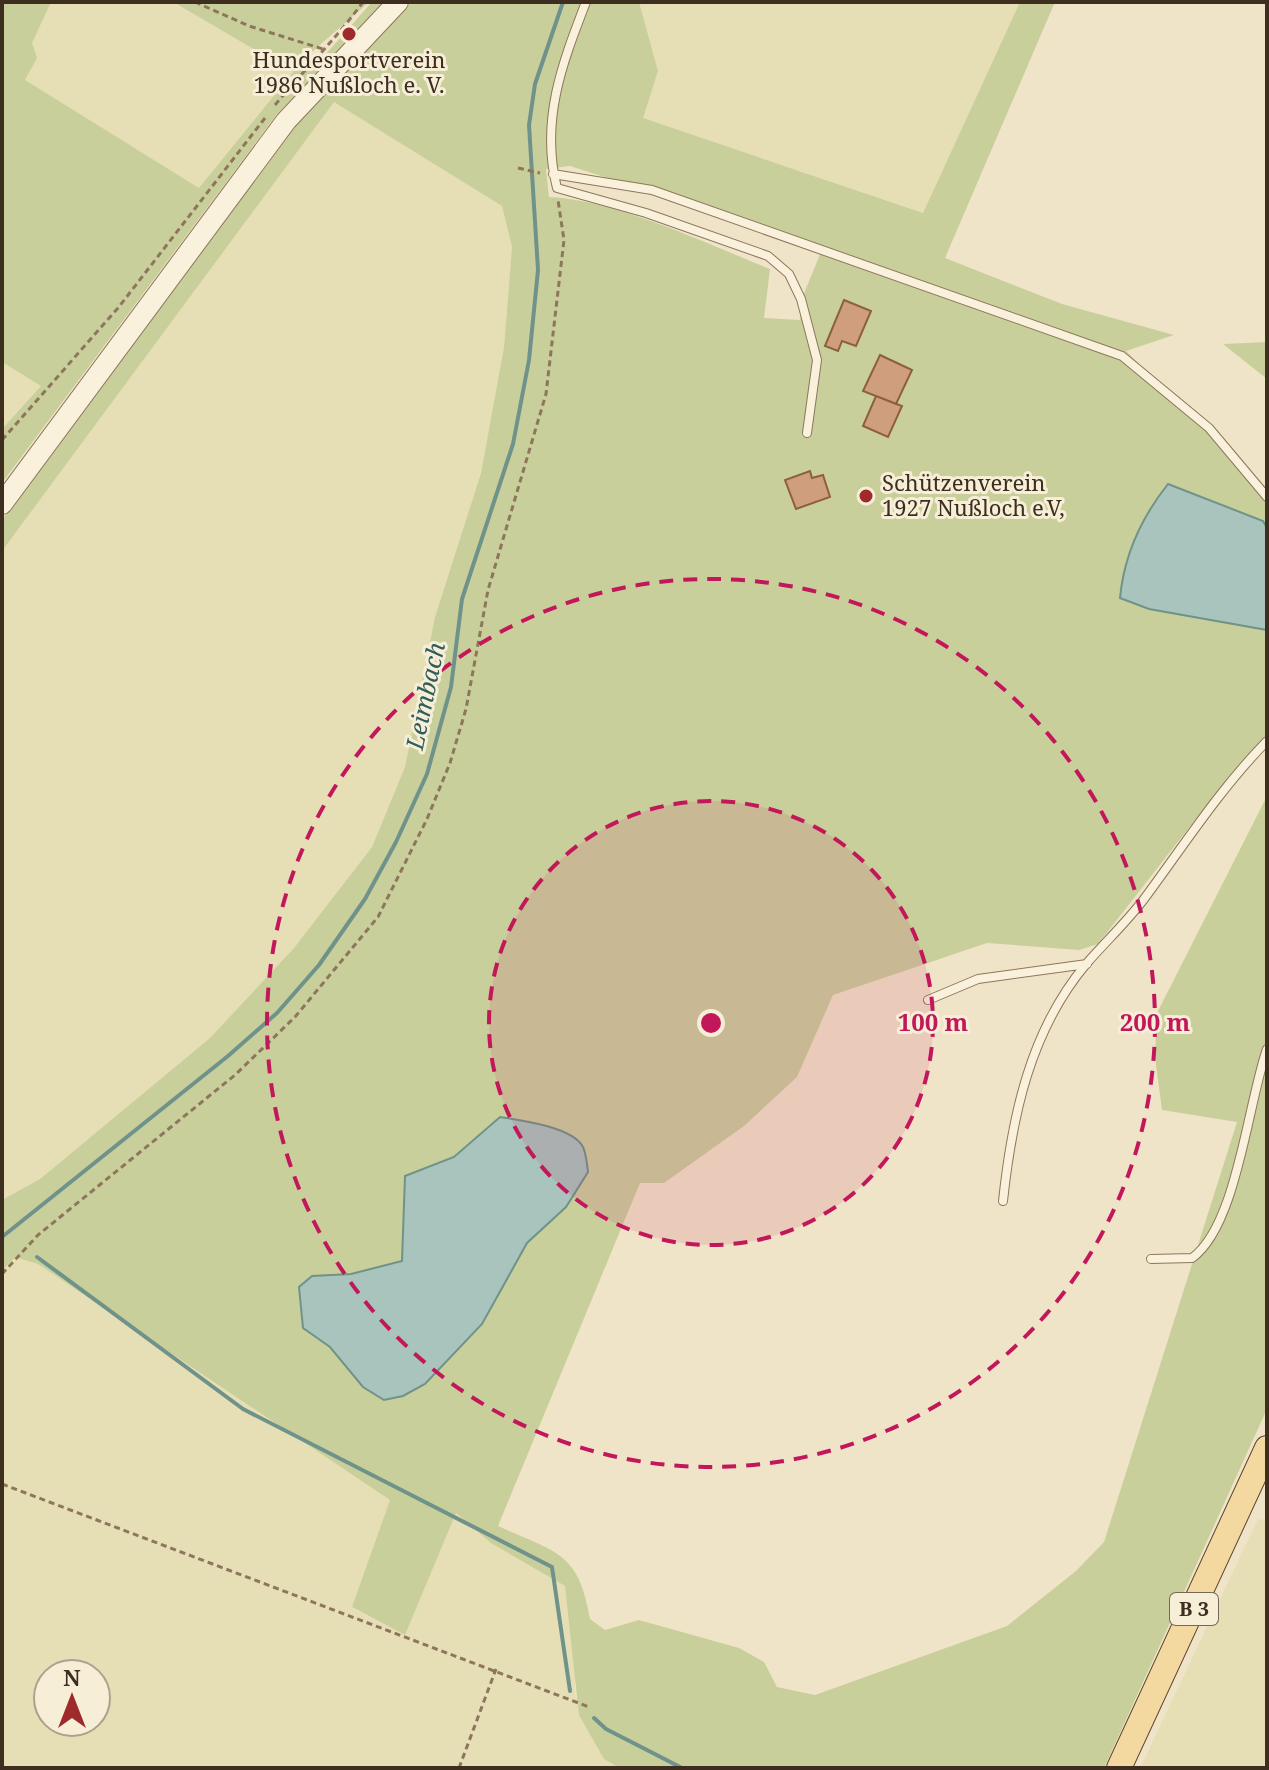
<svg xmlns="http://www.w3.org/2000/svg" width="1269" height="1770" font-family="'Noto Serif',serif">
<rect width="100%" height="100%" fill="#f0e4c8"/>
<path fill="#e6deb5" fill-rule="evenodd" d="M51,2h121l121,70 -94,116 -183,-113z
M639,2h381l-97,211 -281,-95 16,-47z
M334,101l168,105 10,41 -8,100 -23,126 -46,144 -30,150 -33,80 -78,101 -84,90 -170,141 -38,21v-649z
M2,362l39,24 -39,43z
M15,1257l23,7 352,236 -38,108 53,27 51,-122 35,30 74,43 10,79v29l29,65 16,9h-618v-497zM48,1674h48v48h-48z
M1258,1519l9,1v248h-127z"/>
<path fill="#c9cf9b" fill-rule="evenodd" d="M2,2h49l-19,41 5,15 -12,22 174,108 94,-116 -120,-70h196l-64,56 11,7 56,-63h13l-108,112 -275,369v-54l39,-43 -39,-24z
M412,2h227l19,69 -15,47 280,95 97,-211h35l-110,256 117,46 112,31 -48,16 79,79 62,73v24l-4,-6 -95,-36 -48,113 29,11 118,21v104l-47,54 -122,156 -19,6 -92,-7 -154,52 -36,82 -53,49 -80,57h-24l-142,343c57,26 81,25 92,93l15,11 34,-10 100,28 25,14 13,25 38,8 192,-69 69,-55 28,-29 133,-420 -75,-12 -7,-53 2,-44 110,-217v613l-163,359h-484l-16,-9 -25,-44 -14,-129 -74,-43 -35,-30 -51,122 -53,-28 38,-107 -352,-236 -23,-7 -13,14v-71l38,-21 170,-141 84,-90 78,-101 33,-80 30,-150 46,-144 23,-126 8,-100 -10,-41 -168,-104 -332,449v-31l229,-314 76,-94zM570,166l253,81 -20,49 -3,24 -36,-2 6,-49c-63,-25 -153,-69 -221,-72l-3,-28zM500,1117l66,90 -39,36 -45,81 -57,60 -62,3 -33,-40 -18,-71 39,-2 51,-13 3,-85 49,-19z
M1267,342v37l-44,-35z"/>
<path fill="#a9c4bc" stroke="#6f938a" stroke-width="2" d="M1168,484l95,37 4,7v102l-118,-21 -29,-11c4,-43 21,-80 48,-114z
M500,1117c20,3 73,10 83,30 3,6 4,17 5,25l-22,35 -39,36 -45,81 -57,60 -22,12 -19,4 -21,-13 -33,-40 -27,-19 -4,-41 13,-11 39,-2 51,-13 3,-85 49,-19z"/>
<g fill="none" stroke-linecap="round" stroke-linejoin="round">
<path stroke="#6f938a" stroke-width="4" d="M2,1237l226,-181 49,-43 42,-48 46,-66 31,-57 31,-68 24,-87 11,-88 51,-155 16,-84 9,-90 -9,-145 6,-41 28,-82
M37,1257l206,152 309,158 18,124
M594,1718l12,11 76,39"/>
</g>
<path fill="#cf9f7d" stroke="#8d5f41" stroke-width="2" d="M844,300l27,11 -15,35 -14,-5 -4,10 -13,-5z
M880,355l32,15 -16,34 -33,-13z
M876,396l26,10 -14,31 -25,-11z
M810,471l2,7 11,-3 7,22 -34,12 -11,-29z"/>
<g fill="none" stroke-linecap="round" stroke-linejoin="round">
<g stroke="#8d765c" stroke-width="10">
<path id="service" d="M586,2c-24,62 -46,119 -29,186l89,25 122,43 21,18 12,25 16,61 -10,73
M553,174l99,16 470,166 87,72 58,69
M928,1000l50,-21 109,-15
M1003,1201c9,-84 27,-171 84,-238 20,-23 42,-43 60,-68 39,-53 74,-107 120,-154
M1151,1259l41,-1c45,-32 56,-156 75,-209"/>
</g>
<g stroke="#8d765c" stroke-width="22">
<path id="tertiary" d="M2,504l284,-383 112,-119"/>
</g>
<g stroke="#5b4430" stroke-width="26">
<path id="primary" d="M1119,1768l148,-320"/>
</g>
<path stroke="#8d765c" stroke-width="3" stroke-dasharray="6 4" stroke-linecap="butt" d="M195,2l54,24 74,23
M275,105c29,-35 61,-66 88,-103
M518,168l22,5
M2,440l116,-132 147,-190
M2,1274l36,-39 197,-160 60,-58 83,-100 49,-98 23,-56 16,-54 22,-119 58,-196 18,-154 -6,-40
M2,1484l587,223
M459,1768l37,-99"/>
<use href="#service" stroke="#faf1dc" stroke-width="8"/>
<use href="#tertiary" stroke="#faf1dc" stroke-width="20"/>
<use href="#primary" stroke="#f3d9a0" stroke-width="24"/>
</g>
<circle cx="711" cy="1023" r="222" fill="#c2185b" fill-opacity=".12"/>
<g fill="none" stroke="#c2185b" stroke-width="4" stroke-dasharray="14 10">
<circle cx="711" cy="1023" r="222"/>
<circle cx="711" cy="1023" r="444"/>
</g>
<g fill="#9e2a2b" stroke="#f7eed8" stroke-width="3">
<circle cx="349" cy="34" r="8"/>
<circle cx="866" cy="496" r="8"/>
</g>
<g text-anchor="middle" stroke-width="6" stroke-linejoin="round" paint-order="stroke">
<rect fill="#f7eed8" stroke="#756857" stroke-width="2" x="1170" y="1593" width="48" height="32" rx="6"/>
<g font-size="20" font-weight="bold" fill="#3d2e20">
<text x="1194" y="1616">B 3</text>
</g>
<g font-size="22" fill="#3d2e20" stroke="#f7eed8">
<text x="349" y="68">Hundesportverein<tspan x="349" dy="25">1986 Nußloch e. V.</tspan></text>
<text x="882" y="491" text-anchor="start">Schützenverein<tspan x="882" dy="25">1927 Nußloch e.V,</tspan></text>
</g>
<g font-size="24" font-style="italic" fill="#2f5d5a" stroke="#f7eed8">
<text transform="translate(426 696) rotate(-78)" y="8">Leimbach</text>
</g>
</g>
<circle cx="711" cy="1023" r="12" fill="#c2185b" stroke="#f7eed8" stroke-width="4"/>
<g font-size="24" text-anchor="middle" font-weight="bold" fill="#c2185b" stroke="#f7eed8" stroke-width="6" stroke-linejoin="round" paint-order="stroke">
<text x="933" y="1031">100 m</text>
<text x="1155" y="1031">200 m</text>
</g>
<rect width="1269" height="1770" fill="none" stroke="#3d2e20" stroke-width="8"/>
<g transform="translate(72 1698)"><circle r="38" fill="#f7eed8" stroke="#ada18e" stroke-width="2"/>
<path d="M0-6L14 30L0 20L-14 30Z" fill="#9e2a2b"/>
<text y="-12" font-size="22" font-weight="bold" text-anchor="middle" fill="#3d2e20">N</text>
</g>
</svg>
